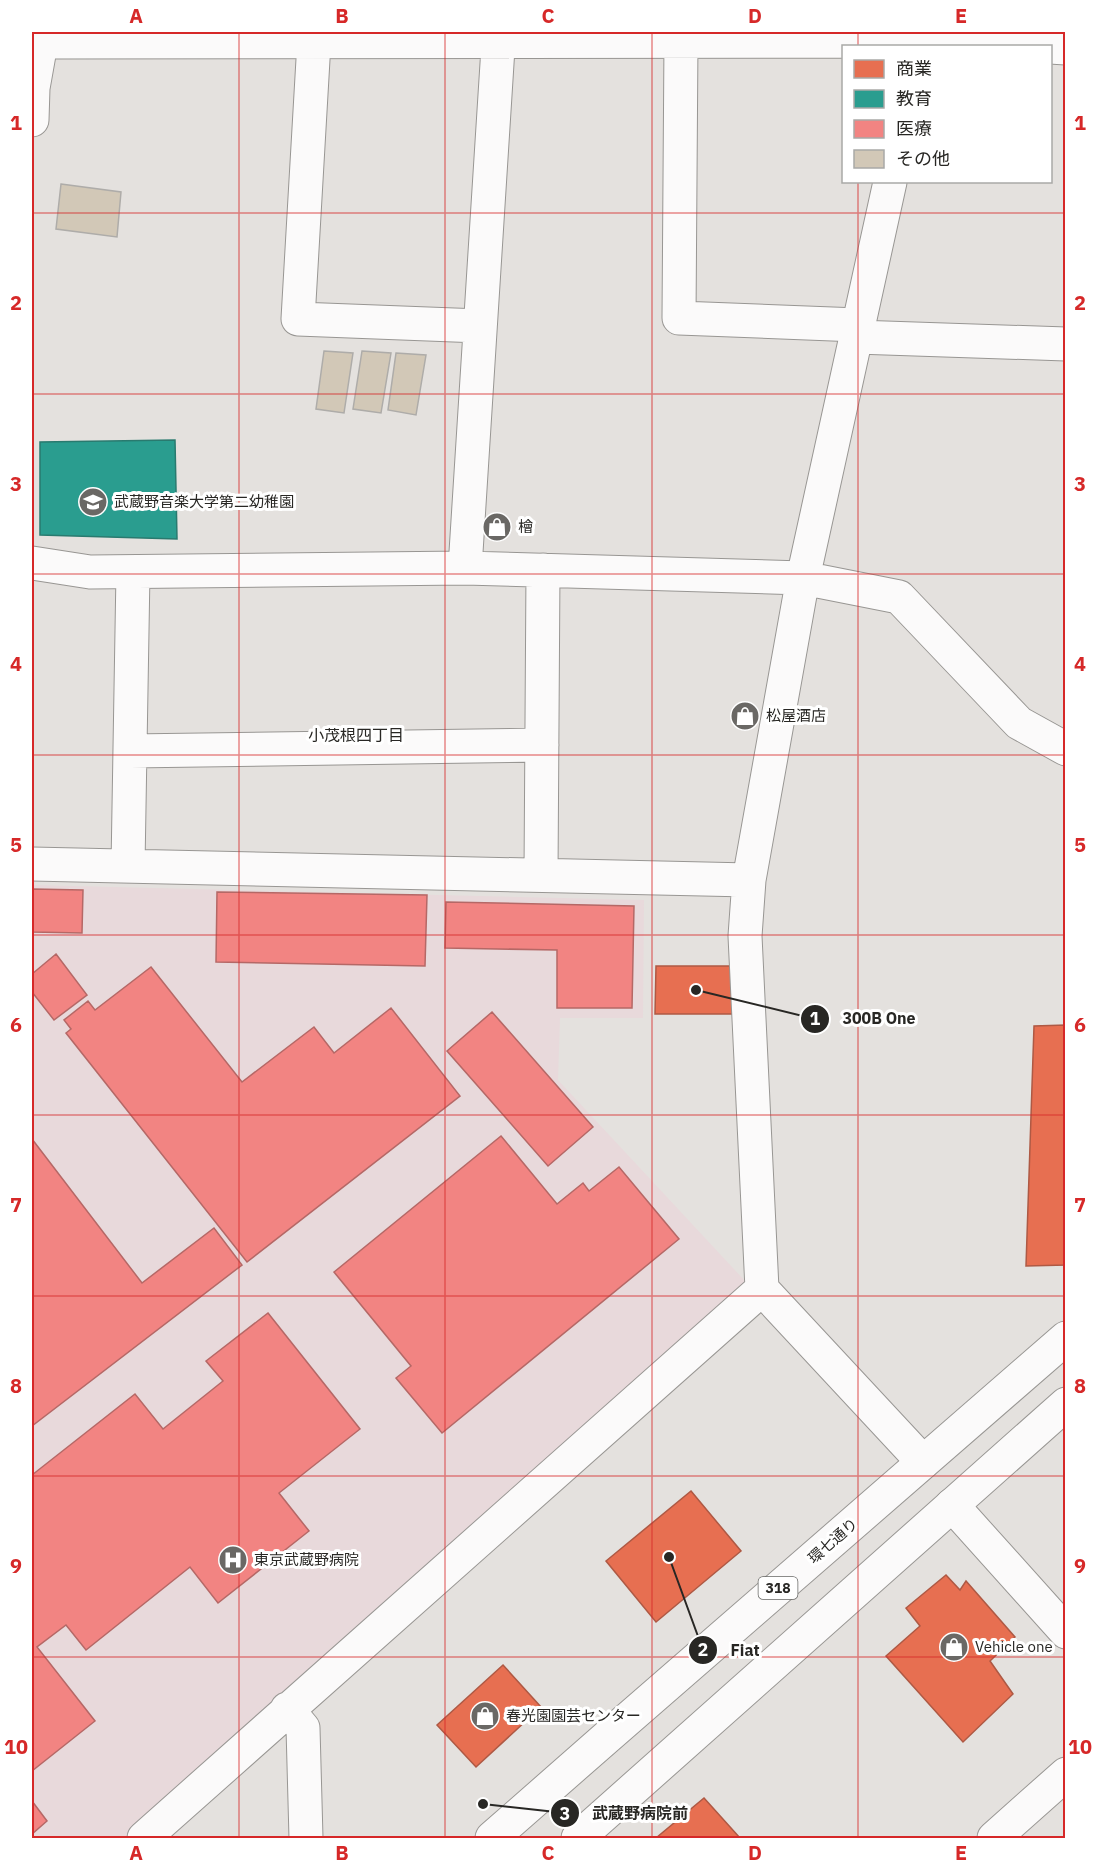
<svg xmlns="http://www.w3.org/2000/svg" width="1097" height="1870" font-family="'IBM Plex Sans','Noto Sans JP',sans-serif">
<rect width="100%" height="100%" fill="#e4e1de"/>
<path fill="#e8d9db" d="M32,885l612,15 -1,118h-83l-2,62 188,202 -621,556h-93z"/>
<path fill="#e76f51" stroke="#ae5944" stroke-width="1.5" d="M656,966h80l1,48h-82z
M1066,1025v240l-40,1 8,-240z
M691,1491l50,60 -85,71 -50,-61z
M946,1575l14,15 6,-9 49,56 -25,24 23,33 -50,48 -77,-86 34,-30 -14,-18z
M503,1665l38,42 -65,60 -39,-42z
M704,1798l36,40h-84z"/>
<path fill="#2a9d8f" stroke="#297a6f" stroke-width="1.5" d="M175,440l2,99 -137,-4v-93z"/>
<path fill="#f28482" stroke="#b56866" stroke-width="1.5" d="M32,889l51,1 -1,43 -50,-1z
M217,892l210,3 -2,71 -209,-4z
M446,902l188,4 -2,102h-75v-58l-112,-2z
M56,954l31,41 -33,25 -22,-28v-18z
M151,967l91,115 72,-55 20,26 57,-45 69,88 -213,166 -181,-229 5,-4 -7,-9 24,-19 7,9z
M492,1012l101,115 -45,39 -101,-115z
M501,1136l56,68 26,-21 6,8 30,-24 60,72 -237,194 -46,-55 15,-12 -77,-94z
M32,1139l110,144 72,-55 28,37 -210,161z
M268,1313l92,116 -81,64 30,38 -91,72 -28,-36 -104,83 -20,-25 -29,22 58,74 -63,50v-296l103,-81 28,35 60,-48 -17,-20z
M32,1801l15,20 -15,13z"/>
<path fill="#d2c8b7" stroke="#aeaca9" stroke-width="1.5" d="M61,184l60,8 -4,45 -61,-8z
M324,351l29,2 -9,60 -28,-4z
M362,351l29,2 -10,60 -28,-4z
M396,353l30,2 -10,60 -28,-5z"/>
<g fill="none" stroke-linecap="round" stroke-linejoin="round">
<g stroke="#989693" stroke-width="35">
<path id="minor" d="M681,41l-2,277 179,7
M42,42l879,-1 116,5
M314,42l-16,277 182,7
M1050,47l16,1
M32,120l1,-32 10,-56
M890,182l-87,396 -54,302 -4,56 17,353 161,173
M856,337l210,7
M32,563l58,9 375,-4 338,10 96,19 120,126 47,26
M465,568l34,-536
M130,751l412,-6
M32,864l717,16
M128,866l5,-294
M541,875l2,-305
M952,1505l114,127
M287,1709l16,19 3,110
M144,1838l618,-549
M994,1838l72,-64"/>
</g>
<g stroke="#989693" stroke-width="35">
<path id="major" d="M492,1838l114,-100 460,-400
M578,1838l488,-434"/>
</g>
<use href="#minor" stroke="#fbfafa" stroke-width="33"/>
<use href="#major" stroke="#fbfafa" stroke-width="33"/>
</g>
<path fill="none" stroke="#d62828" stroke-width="1.5" stroke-opacity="0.55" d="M239,32v1806M445,32v1806M652,32v1806M858,32v14M858,182v1656M32,213h1034M32,394h1034M32,574h1034M32,755h1034M32,935h1034M32,1115h1034M32,1296h1034M32,1476h1034M32,1657h1034"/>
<defs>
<g id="school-disc" transform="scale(1.5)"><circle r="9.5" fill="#6a6865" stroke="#fff"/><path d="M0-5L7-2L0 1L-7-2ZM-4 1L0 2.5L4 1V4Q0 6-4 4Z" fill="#fff"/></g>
<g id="shop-disc" transform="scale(1.5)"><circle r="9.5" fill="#6a6865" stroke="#fff"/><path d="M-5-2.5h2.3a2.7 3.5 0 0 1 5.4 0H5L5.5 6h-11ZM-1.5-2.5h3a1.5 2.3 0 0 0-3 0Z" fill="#fff"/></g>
<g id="hospital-disc" transform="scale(1.5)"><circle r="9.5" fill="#6a6865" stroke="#fff"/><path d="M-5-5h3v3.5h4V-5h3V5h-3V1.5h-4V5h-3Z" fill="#fff"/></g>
</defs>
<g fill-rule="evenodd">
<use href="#school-disc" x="93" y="502"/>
<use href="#shop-disc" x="497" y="527"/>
<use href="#shop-disc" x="745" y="716"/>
<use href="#hospital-disc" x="233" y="1560"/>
<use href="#shop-disc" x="954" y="1647"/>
<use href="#shop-disc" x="485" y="1716"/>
</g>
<g text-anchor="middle" stroke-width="6" stroke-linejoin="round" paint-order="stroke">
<rect fill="#fff" stroke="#686866" stroke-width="1.5" x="758.5" y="1577" width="39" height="22" rx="4.5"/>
<g font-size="14" font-weight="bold" fill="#282724">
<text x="778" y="1593">318</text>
</g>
<g font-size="15" fill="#282724" stroke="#fff" text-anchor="start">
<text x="114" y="507">武蔵野音楽大学第二幼稚園</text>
<text x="518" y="532">檜</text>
<text x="766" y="721">松屋酒店</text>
<text x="254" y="1565">東京武蔵野病院</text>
<text x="975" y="1652">Vehicle one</text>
<text x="506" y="1721">春光園園芸センター</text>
</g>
<g font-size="15" fill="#282724" stroke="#fff">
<text transform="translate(833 1541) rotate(-41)" y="5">環七通り</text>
</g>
<g font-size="16" fill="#282724" stroke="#fff">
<text x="356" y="741">小茂根四丁目</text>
</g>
</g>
<path fill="none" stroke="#282724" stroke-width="2" d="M696 990L815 1019M669 1557L703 1650M483 1804L565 1813"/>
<g fill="#282724" stroke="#fff" stroke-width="2">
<circle cx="696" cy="990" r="6"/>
<circle cx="669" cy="1557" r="6"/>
<circle cx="483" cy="1804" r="6"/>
<circle cx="815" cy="1019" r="15"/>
<circle cx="703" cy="1650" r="15"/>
<circle cx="565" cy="1813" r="15"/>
</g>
<g font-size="18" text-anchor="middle" font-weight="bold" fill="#fff">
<text x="815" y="1025">1</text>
<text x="703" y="1656">2</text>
<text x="565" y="1820">3</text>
</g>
<g font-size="16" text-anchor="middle" font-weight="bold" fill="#282724" stroke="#fff" stroke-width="6" stroke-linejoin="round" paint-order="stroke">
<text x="879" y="1024">300B One</text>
<text x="745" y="1656">Fiat</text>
<text x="640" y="1819">武蔵野病院前</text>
</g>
<rect width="1097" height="1870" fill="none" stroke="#ffffff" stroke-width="66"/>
<rect x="842" y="45" width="210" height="138" fill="#ffffff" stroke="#a9a9a7" stroke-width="1.5"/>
<rect x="854" y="60" width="30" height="18" fill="#e76f51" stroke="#a9a9a7" stroke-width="1.5"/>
<text x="896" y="75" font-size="18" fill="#282724">商業</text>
<rect x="854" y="90" width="30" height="18" fill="#2a9d8f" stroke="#a9a9a7" stroke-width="1.5"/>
<text x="896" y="105" font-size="18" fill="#282724">教育</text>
<rect x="854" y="120" width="30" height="18" fill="#f28482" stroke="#a9a9a7" stroke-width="1.5"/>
<text x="896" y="135" font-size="18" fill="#282724">医療</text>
<rect x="854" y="150" width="30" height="18" fill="#d2c8b7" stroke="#a9a9a7" stroke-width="1.5"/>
<text x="896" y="165" font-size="18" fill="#282724">その他</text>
<rect x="33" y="33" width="1031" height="1804" fill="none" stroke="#d62828" stroke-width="2"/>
<g font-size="20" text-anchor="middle" font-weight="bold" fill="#d62828">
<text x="136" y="23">A</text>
<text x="342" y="23">B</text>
<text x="548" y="23">C</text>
<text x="755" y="23">D</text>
<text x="961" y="23">E</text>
<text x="16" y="130">1</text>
<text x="1080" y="130">1</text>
<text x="16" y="310">2</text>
<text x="1080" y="310">2</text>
<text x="16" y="491">3</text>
<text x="1080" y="491">3</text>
<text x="16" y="671">4</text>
<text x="1080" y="671">4</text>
<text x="16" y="852">5</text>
<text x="1080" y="852">5</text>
<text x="16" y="1032">6</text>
<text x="1080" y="1032">6</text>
<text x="16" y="1212">7</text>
<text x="1080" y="1212">7</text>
<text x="16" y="1393">8</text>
<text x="1080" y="1393">8</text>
<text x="16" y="1573">9</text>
<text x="1080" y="1573">9</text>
<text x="16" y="1754">10</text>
<text x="1080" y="1754">10</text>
<text x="136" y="1860">A</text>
<text x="342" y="1860">B</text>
<text x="548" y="1860">C</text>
<text x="755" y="1860">D</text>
<text x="961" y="1860">E</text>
</g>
</svg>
